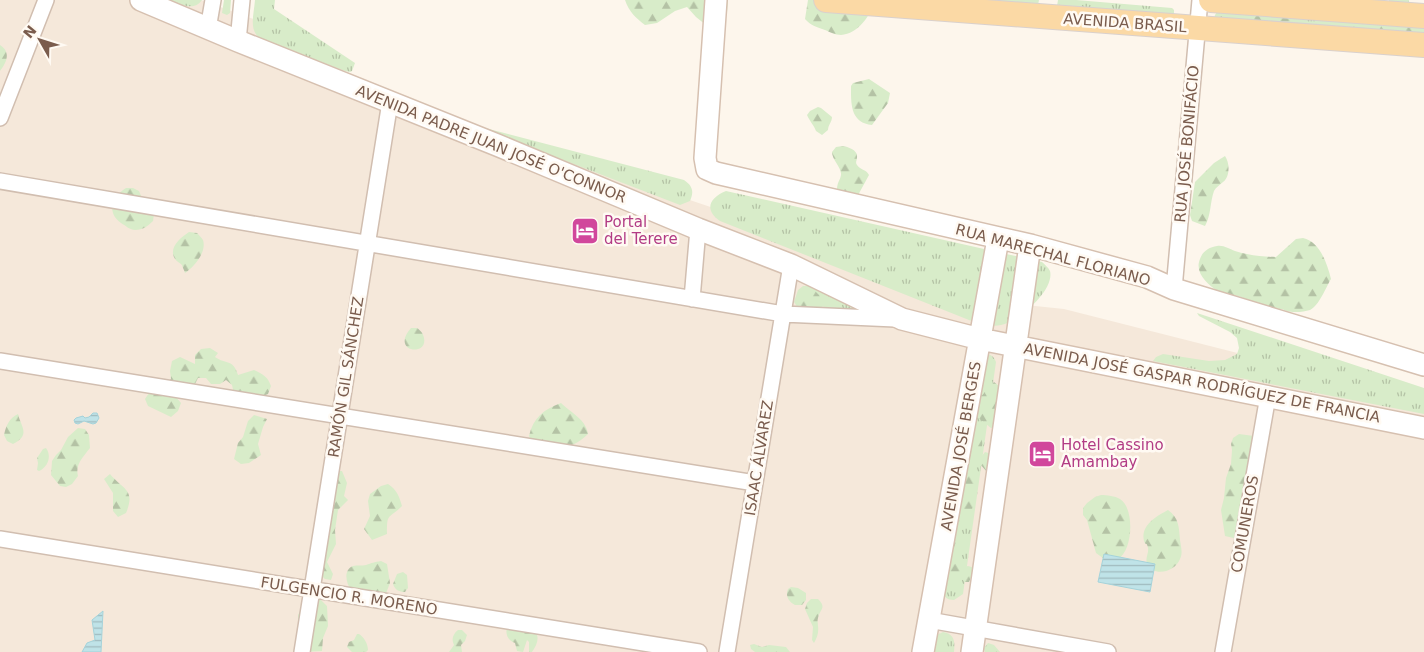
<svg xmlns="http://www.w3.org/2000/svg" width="1424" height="652" font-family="'DejaVu Sans',sans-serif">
<defs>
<pattern id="grass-tufts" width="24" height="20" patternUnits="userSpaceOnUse" patternTransform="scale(1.25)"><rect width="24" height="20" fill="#d8ecc9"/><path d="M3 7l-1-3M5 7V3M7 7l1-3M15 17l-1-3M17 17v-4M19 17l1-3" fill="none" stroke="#b4c2a5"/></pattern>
<pattern id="forest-firs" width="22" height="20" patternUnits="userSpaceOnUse" patternTransform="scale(1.25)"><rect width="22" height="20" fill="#d8ecc9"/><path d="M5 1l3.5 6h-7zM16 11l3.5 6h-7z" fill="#b4c2a5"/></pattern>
<pattern id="water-rules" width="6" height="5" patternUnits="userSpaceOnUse" patternTransform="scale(1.25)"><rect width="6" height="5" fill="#bfe3e8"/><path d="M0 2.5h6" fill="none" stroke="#a0bbbe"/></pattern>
</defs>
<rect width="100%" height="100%" fill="#fdf6ec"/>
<path fill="#f5e8da" d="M0,0h201l66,24 123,75 599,202 75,8 225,57 135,41v245h-1424z"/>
<path fill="url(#grass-tufts)" d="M169,0h33c-8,12 -22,4 -33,0z
M224,0h7l-1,13 -3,2 -5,-2z
M255,0h20l-1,9 81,54 -3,8 -2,1 -5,-1 -84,-32c-13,-8 -7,-25 -6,-39z
M959,0h80l-1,5z
M1058,0h18l96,8 2,2v5l-117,-9z
M1217,12l207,15v9l-210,-18 1,-3z
M485,128l199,52c9,6 10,12 6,21l-10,4 -195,-75z
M726,191l316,71c3,3 6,5 8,9 5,19 -32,51 -49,54 -9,2 -18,-1 -27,-3l-254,-101c-16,-11 -11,-23 6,-30z
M807,287l110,35 -52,-10 -63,-8z
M1197,313l227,75v26l-271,-53 3,-4 7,-3 46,7 16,-1 12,-6 2,-6 -2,-10 -7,-6 -31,-16z
M987,354c5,1 7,3 9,8l-33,232 -9,6c-7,0 -10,-3 -12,-9z
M943,632c12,2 12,10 11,20h-22l5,-17z"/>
<path fill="url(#forest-firs)" d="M625,0h103l-1,12 -9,8 -12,5 -10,-8 -9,-10 -12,4 -18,12 -12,2c-9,-7 -16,-13 -20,-25z
M808,0h67c-4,15 -17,34 -34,35 -6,0 -11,-3 -16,-5 -8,-3 -14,-4 -20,-11z
M1389,0h20v8l15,11v34l-87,-19v-13l52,-19z
M1232,8l65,7 1,12 -7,18 -7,2 -6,-2 -39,-18z
M0,45c11,7 7,17 0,26z
M869,79l21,14 -2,10 -16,22c-22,-2 -21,-22 -21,-39l2,-3z
M818,107l3,1 11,9c0,5 -4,8 -4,13l-6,5 -6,-4c-2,-6 -6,-9 -9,-16l3,-4z
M843,146c5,1 15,4 14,11 0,4 -2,5 0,8 3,5 9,4 12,10l-12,22 -20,-7c0,-8 3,-9 4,-15 1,-7 -9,-15 -9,-23l4,-5z
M1225,156c5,7 5,21 -2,26 -3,3 -7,5 -9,9 -4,11 -3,25 -9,35l-13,-5 -2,-6 5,-33 19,-19z
M126,188h7l6,3 5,12 10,11 -1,7c-5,5 -10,9 -18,9 -5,0 -9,-4 -14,-7 -15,-11 -9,-26 5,-35z
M189,232l8,1c1,1 5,5 6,7 4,12 -9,27 -18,33 0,-1 -3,-7 -3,-8 -3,-3 -5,-3 -7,-6 -7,-11 5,-21 14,-27z
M1303,238c17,4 24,25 28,41 -5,8 -12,27 -21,31 -6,2 -17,3 -23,1 -6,-2 -1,-1 -7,-2 -6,-1 -13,0 -19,-2 -7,-2 -13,-8 -20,-10 -7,-3 -17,-2 -22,-5 -11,-7 -25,-19 -19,-33 2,-7 9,-12 17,-13 7,-1 12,3 18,5 13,4 28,6 41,6l20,-18z
M803,286h7l9,9 4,9 -3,7 -22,-3 -4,-6 4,-12z
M411,328h6c4,3 6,5 7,10 4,19 -34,14 -13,-10z
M210,348l8,5 -3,4c11,8 18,1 23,18l16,-5c9,4 14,7 17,16l-3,8 -13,5 -21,-5 -2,-9 -6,-5 -6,4h-9l-5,-6h-8l-4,8 -18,11 5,6 -3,8 -7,6 -23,-11 -3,-7c7,-12 16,-11 26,-20l-1,-8 2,-10 8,-4 15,7v-9l6,-6z
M994,382l5,4 3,6 -4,34 -7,2 -20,-16c4,-11 16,-21 23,-30z
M561,403c10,10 25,16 27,31 -19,19 -33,12 -56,8l-3,-6c4,-18 15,-27 32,-33z
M18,414c3,13 13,21 -5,30l-6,-3 -3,-6c2,-9 5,-17 14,-21z
M254,415l13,4 -4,8 -5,17 3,11 -12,8 -8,1 -7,-5 4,-16 5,-6 5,-16z
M970,427c9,7 15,11 11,23l-7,1 -6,-2z
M78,428l7,1 4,6 1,13c-7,9 -15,17 -12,28l-6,8 -6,3 -6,-1 -9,-11 1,-14 4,-6 5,-5 7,-13z
M1239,434l15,2c2,7 7,15 8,22 4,18 -5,35 -10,51l6,-6 -13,36h-7l-13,-3 -4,-26 3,-12 2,-20 5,-14 1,-14 -1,-6 2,-6z
M46,448c6,8 2,19 -7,23l-2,-1 1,-7 -1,-5 6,-9z
M985,452l13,4 -10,17 -9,-10 2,-6z
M966,466l6,3 7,7 -2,7 -4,5h-7l-6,-3z
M335,471h7l5,12 -3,13 4,4 -10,10 -3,20 1,14 -9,18 6,12 -2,6 -6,-1 -10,-9z
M110,474c13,16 26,15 16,39l-8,4 -5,-6v-18l-9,-14z
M388,484c9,6 11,12 14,22 -14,14 -15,6 -15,28l-15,6 -8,-11 6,-13 -2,-15 2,-7 11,-8z
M961,493h6l4,3 1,6 2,3 -4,8v6l-7,5h-7z
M1101,495c6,0 14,1 19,4 15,9 13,52 -2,60 -3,2 -8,2 -11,2l-11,-8 -9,-33 -4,-5v-7l4,-5 8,-6z
M1168,510c11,8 11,17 12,30 1,7 3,13 0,19 -5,13 -27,19 -33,4 -2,-5 2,-10 1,-15 -2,-8 -1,0 -4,-7 -4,-16 13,-25 24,-31z
M950,552h3l9,14 2,1 4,-1 7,2 -6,14h-4l-6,-6 -3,5 -9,5 -14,-3z
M381,561l6,3 3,19 -5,13 -34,-6c-5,-7 -8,-20 2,-24 4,-1 9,0 13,-1 6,-2 8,-3 15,-4z
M403,572l4,3 1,13 -3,4c-6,0 -10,-2 -12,-8l4,-10z
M791,587l7,1 8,5v7l-4,5h-7c-6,-3 -10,-9 -7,-16z
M318,597l9,9 1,20 -5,12 -1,13 -20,1 -4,-30v-7l6,-12z
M811,599h7c9,9 2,10 0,19 -1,4 0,4 0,8 1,6 -1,12 -4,17l-2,-3 1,-13 -8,-18 2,-6z
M507,627l15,1 2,4 11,-1c5,7 2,14 -3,21h-3v-10l-2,-2 -4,12 -6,-1 -2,-8c-7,-2 -10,-9 -8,-16z
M458,630h4l5,5 -2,6 -4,4 1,7h-13l5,-7c-3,-6 -1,-11 4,-15z
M357,634h2c5,3 9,10 9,16l-2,2h-14l-5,-5 2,-5 5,-2z
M988,643l6,2 6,7h-15l-1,-4z
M754,644l8,3 7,-2 17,2 4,5h-35l-4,-3 -1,-4z"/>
<path fill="url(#water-rules)" stroke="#a5d3da" d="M93,413h4l2,5 -3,5 -3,1 -9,-3 -6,3 -3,-1 -1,-3 2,-2 7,-2 2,2 4,-1z
M1104,554l51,10 -5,28 -52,-10z
M103,611l-2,41h-19l5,-9 8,-3 -3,-20z"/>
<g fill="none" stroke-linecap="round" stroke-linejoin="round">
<g stroke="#d1beb0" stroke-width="18">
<path id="street" d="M208,29l5,-29
M238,41l4,-41
M0,118l46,-118
M0,181l783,133 112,5
M1174,289l26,-289
M692,299l6,-70
M0,361l755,122
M0,539l699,113
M929,620l179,32
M302,652l88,-550
M727,652l64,-387
M1223,652l45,-256"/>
</g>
<g stroke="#d6c0b0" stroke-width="24">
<path id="secondary" d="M141,0l97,41 259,104 201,84 93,36 111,54 78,20 444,89
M716,0l-11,158 2,11 9,4 314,72 117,32 27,12 250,76
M923,652l75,-413
M972,652l58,-407"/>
</g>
<g stroke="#dad1cd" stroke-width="26">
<path id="primary" d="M826,0l598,45
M1211,0l213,16"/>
</g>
<use href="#street" stroke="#fff" stroke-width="15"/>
<use href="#secondary" stroke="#fff" stroke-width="21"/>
<use href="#primary" stroke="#fbd9a5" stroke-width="24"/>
</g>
<defs>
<g id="hotel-square" transform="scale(1.4375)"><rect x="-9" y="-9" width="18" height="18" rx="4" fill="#d1479c" stroke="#fffaf3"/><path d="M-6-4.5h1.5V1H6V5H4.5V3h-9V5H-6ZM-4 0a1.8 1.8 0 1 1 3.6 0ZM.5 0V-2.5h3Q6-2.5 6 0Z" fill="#fff"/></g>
</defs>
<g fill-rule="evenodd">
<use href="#hotel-square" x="585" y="231"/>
<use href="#hotel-square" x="1042" y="454"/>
</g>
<g text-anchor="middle" stroke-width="5" stroke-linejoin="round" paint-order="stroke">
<g font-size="15" fill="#7a5c4d" stroke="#fffaf3">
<text transform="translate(1125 23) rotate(4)" y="5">AVENIDA BRASIL</text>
<text transform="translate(491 144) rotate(22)" y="5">AVENIDA PADRE JUAN JOSÉ O'CONNOR</text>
<text transform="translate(1187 144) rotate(-85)" y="5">RUA JOSÉ BONIFÁCIO</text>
<text transform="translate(1053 255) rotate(15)" y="5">RUA MARECHAL FLORIANO</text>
<text transform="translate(346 377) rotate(-81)" y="5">RAMÓN GIL SÁNCHEZ</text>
<text transform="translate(1202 383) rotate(11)" y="5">AVENIDA JOSÉ GASPAR RODRÍGUEZ DE FRANCIA</text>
<text transform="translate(961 446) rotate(-80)" y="5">AVENIDA JOSÉ BERGES</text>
<text transform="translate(759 458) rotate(-81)" y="5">ISAAC ÁLVAREZ</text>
<text transform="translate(1245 524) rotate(-80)" y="5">COMUNEROS</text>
<text transform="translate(349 596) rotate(9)" y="5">FULGENCIO R. MORENO</text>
</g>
<g font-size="15" fill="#b23c85" stroke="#fffaf3" text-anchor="start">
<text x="604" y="227">Portal<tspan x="604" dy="17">del Terere</tspan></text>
<text x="1061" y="450">Hotel Cassino<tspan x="1061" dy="17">Amambay</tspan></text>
</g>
</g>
<g transform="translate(40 40) rotate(309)" stroke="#fffaf3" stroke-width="4" paint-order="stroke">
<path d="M0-4L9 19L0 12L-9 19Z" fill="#7a5c4d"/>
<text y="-8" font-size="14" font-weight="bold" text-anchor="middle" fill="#7a5c4d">N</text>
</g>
</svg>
